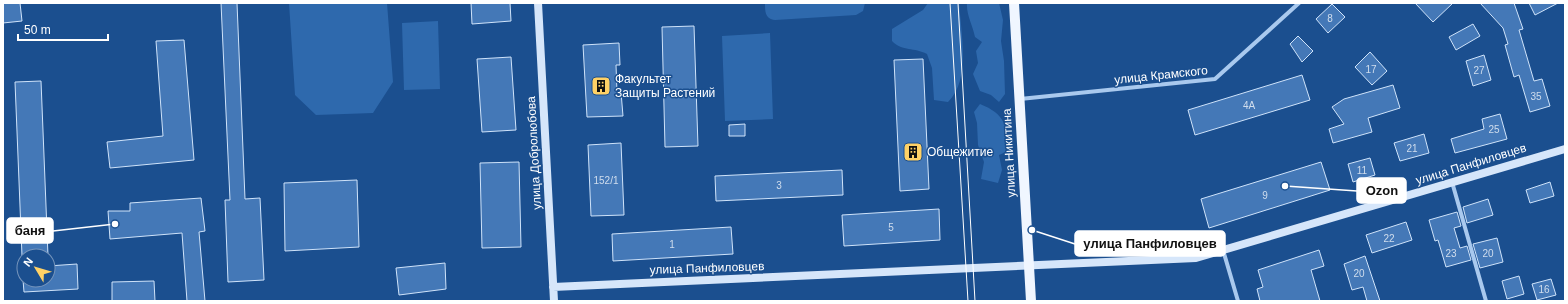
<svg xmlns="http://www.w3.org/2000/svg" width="1568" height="304" font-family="Helvetica,sans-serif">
<rect width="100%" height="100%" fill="#1b4f8f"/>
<path fill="#2e69ad" d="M289,3h98l6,79 -20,31 -57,2 -21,-20z
M765,3h100l-2,8 -7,4 -81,5c-10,-1 -10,-9 -10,-17z
M928,3h31c2,29 12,78 -11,99l-14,-2 -2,-32 -5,-14c-13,-7 -24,-2 -35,-13v-12l31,-19z
M967,3h32l4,17 -2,21 3,20 1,33 -6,8 -8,-7 -11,-4 -7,-17 5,-11 -2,-12 6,-9 -7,-5c-2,-11 -9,-23 -8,-34z
M438,21l2,68 -36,1 -2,-67z
M770,33l3,86 -48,2 -3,-85z
M980,104c25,10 28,22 28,47l-9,4 3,15 -4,13 -17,-4 3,-17 -6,-17 -1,-22 -3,-11z"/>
<path fill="#4478b7" stroke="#cfe3fa" d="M3,3h17l2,18 -19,2z
M221,3h16l8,196 15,-1 4,82 -36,2 -3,-82h5z
M471,3h39l1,18 -39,3z
M1415,3h38l-20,19z
M1480,3h34l9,26 -4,1 15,51 8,-2 8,27 -20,6 -11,-37 -5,2 -9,-32 3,-1 -5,-16z
M1529,3h29l-23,12z
M1332,4l13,13 -17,16 -12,-14z
M1473,24l7,12 -24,14 -7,-13z
M694,26l4,120 -33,1 -3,-120z
M1298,36l15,15 -11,11 -12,-18z
M184,40l10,120 -84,8 -3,-26 56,-6 -7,-95z
M619,43l1,22h-4l1,27h4l2,24 -36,1 -4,-72z
M1370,52l17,19 -15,14 -17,-18z
M1484,55l7,25 -18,6 -7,-25z
M511,57l5,73 -34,2 -5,-73z
M923,59l6,130 -29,2 -6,-131z
M1302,75l8,25 -115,35 -7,-25z
M41,81l7,175h-26l-7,-174z
M1393,85l7,23 -32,10 4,14 -39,11 -4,-14 15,-5 -12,-17 12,-8z
M1500,114l7,25 -52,14 -4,-14 33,-10 -2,-10z
M745,124v12h-16v-11z
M1424,134l5,19 -29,8 -6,-18z
M621,143l3,72 -33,1 -3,-71z
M1370,158l5,17 -22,7 -5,-18z
M519,162l2,85 -39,1 -2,-85z
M1321,162l9,28 -121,38 -8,-29z
M842,170l1,25 -127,6 -1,-25z
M357,180l2,67 -74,4 -1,-68z
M1550,182l4,14 -24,7 -4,-13z
M201,198l4,33 -6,1 6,69h-18l-5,-68 -72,6 -2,-28h22v-8z
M1488,199l5,16 -26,8 -4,-16z
M939,209l1,31 -96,6 -2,-31z
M1457,212l4,14 -7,2 6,20 7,-2 4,14 -25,7 -8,-27 -3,1 -6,-21z
M1406,222l6,18 -40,13 -6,-18z
M731,227l2,27 -120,7 -1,-27z
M1497,238l6,24 -23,6 -7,-24z
M1319,250l5,16 -13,4 9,31h-60l-3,-12 6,-2 -5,-17z
M1365,256l15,45h-13l-4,-14 -11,3 -8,-26z
M445,263l1,26 -47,6 -3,-27z
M77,264l1,25 -54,3 -1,-12h25v-14z
M1519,276l5,18 -17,5 -5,-18z
M1551,279l5,16 -19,5 -5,-16z
M154,281l1,20h-43v-19z"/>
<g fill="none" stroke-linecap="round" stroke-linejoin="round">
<path stroke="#a9c9ee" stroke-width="4" d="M1020,99l195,-20 84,-76
M1452,182l34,119
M1223,250l15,51"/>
<path stroke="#d6e6fa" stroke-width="8" d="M538,3l16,298
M553,287l643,-29 369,-109"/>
<path stroke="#f0f6ff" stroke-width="10" d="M1014,3l17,298"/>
<path stroke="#fff" stroke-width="1" d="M950,3l18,298
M958,3l17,298"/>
</g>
<defs>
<g id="building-square" transform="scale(1)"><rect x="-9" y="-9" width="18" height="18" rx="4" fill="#ffd166" stroke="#1b4f8f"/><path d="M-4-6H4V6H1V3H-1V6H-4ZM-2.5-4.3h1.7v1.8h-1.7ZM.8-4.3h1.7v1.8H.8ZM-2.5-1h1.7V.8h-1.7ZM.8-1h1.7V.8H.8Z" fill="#111"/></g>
</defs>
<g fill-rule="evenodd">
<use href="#building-square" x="601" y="86"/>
<use href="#building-square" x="913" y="152"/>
</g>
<g text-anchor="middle" stroke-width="3" stroke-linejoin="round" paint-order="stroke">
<g font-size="10" fill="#d0dded">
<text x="1330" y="22">8</text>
<text x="1371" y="73">17</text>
<text x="1479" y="74">27</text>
<text x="1536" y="100">35</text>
<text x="1249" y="109">4А</text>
<text x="1494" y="133">25</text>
<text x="1412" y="152">21</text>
<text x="1362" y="174">11</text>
<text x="606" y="184">152/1</text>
<text x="779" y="189">3</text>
<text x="1265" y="199">9</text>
<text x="891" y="231">5</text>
<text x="1389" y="242">22</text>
<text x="672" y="248">1</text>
<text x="1451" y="257">23</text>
<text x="1488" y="257">20</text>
<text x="1359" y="277">20</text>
<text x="1544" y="293">16</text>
</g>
<g font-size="12" fill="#fff" stroke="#1b4f8f">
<text transform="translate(1161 75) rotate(-6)" y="4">улица Крамского</text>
<text transform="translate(534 153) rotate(-93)" y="4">улица Добролюбова</text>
<text transform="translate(1009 153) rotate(-93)" y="4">улица Никитина</text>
<text transform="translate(1471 164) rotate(-17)" y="4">улица Панфиловцев</text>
<text transform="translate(707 268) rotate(-2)" y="4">улица Панфиловцев</text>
</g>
<g font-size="12" fill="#fff" stroke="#1b4f8f" text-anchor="start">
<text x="615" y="83">Факультет<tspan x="615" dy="14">Защиты Растений</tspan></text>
<text x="927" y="156">Общежитие</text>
</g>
</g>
<path fill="none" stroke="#fff" stroke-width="1.5" d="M1285 186L1357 191M115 224L53 231M1032 230L1075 244"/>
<g fill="#fff" stroke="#1b4f8f" stroke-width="1.5">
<circle cx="1285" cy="186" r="4"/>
<circle cx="115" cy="224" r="4"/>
<circle cx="1032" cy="230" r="4"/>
</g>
<g fill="#fff" stroke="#fff" stroke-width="1.5">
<rect x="1357" y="178" width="49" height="25" rx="4"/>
<rect x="7" y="218" width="46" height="25" rx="4"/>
<rect x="1075" y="231" width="150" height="25" rx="4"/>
</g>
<g font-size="13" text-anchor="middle" font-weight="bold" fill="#111">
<text x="1382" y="195">Ozon</text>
<text x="30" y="235">баня</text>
<text x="1150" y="248">улица Панфиловцев</text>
</g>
<rect width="1568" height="304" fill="none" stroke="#ffffff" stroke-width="8"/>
<g transform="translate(36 268) rotate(308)"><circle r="19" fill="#1b4f8f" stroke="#7695bc"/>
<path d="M0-3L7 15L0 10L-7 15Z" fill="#ffd166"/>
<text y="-6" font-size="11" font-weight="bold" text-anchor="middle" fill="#ffffff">N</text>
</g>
<path d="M18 34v6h90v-6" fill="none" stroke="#ffffff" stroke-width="2"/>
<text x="24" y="34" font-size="12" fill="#ffffff" stroke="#1b4f8f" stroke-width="3" paint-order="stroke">50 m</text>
</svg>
